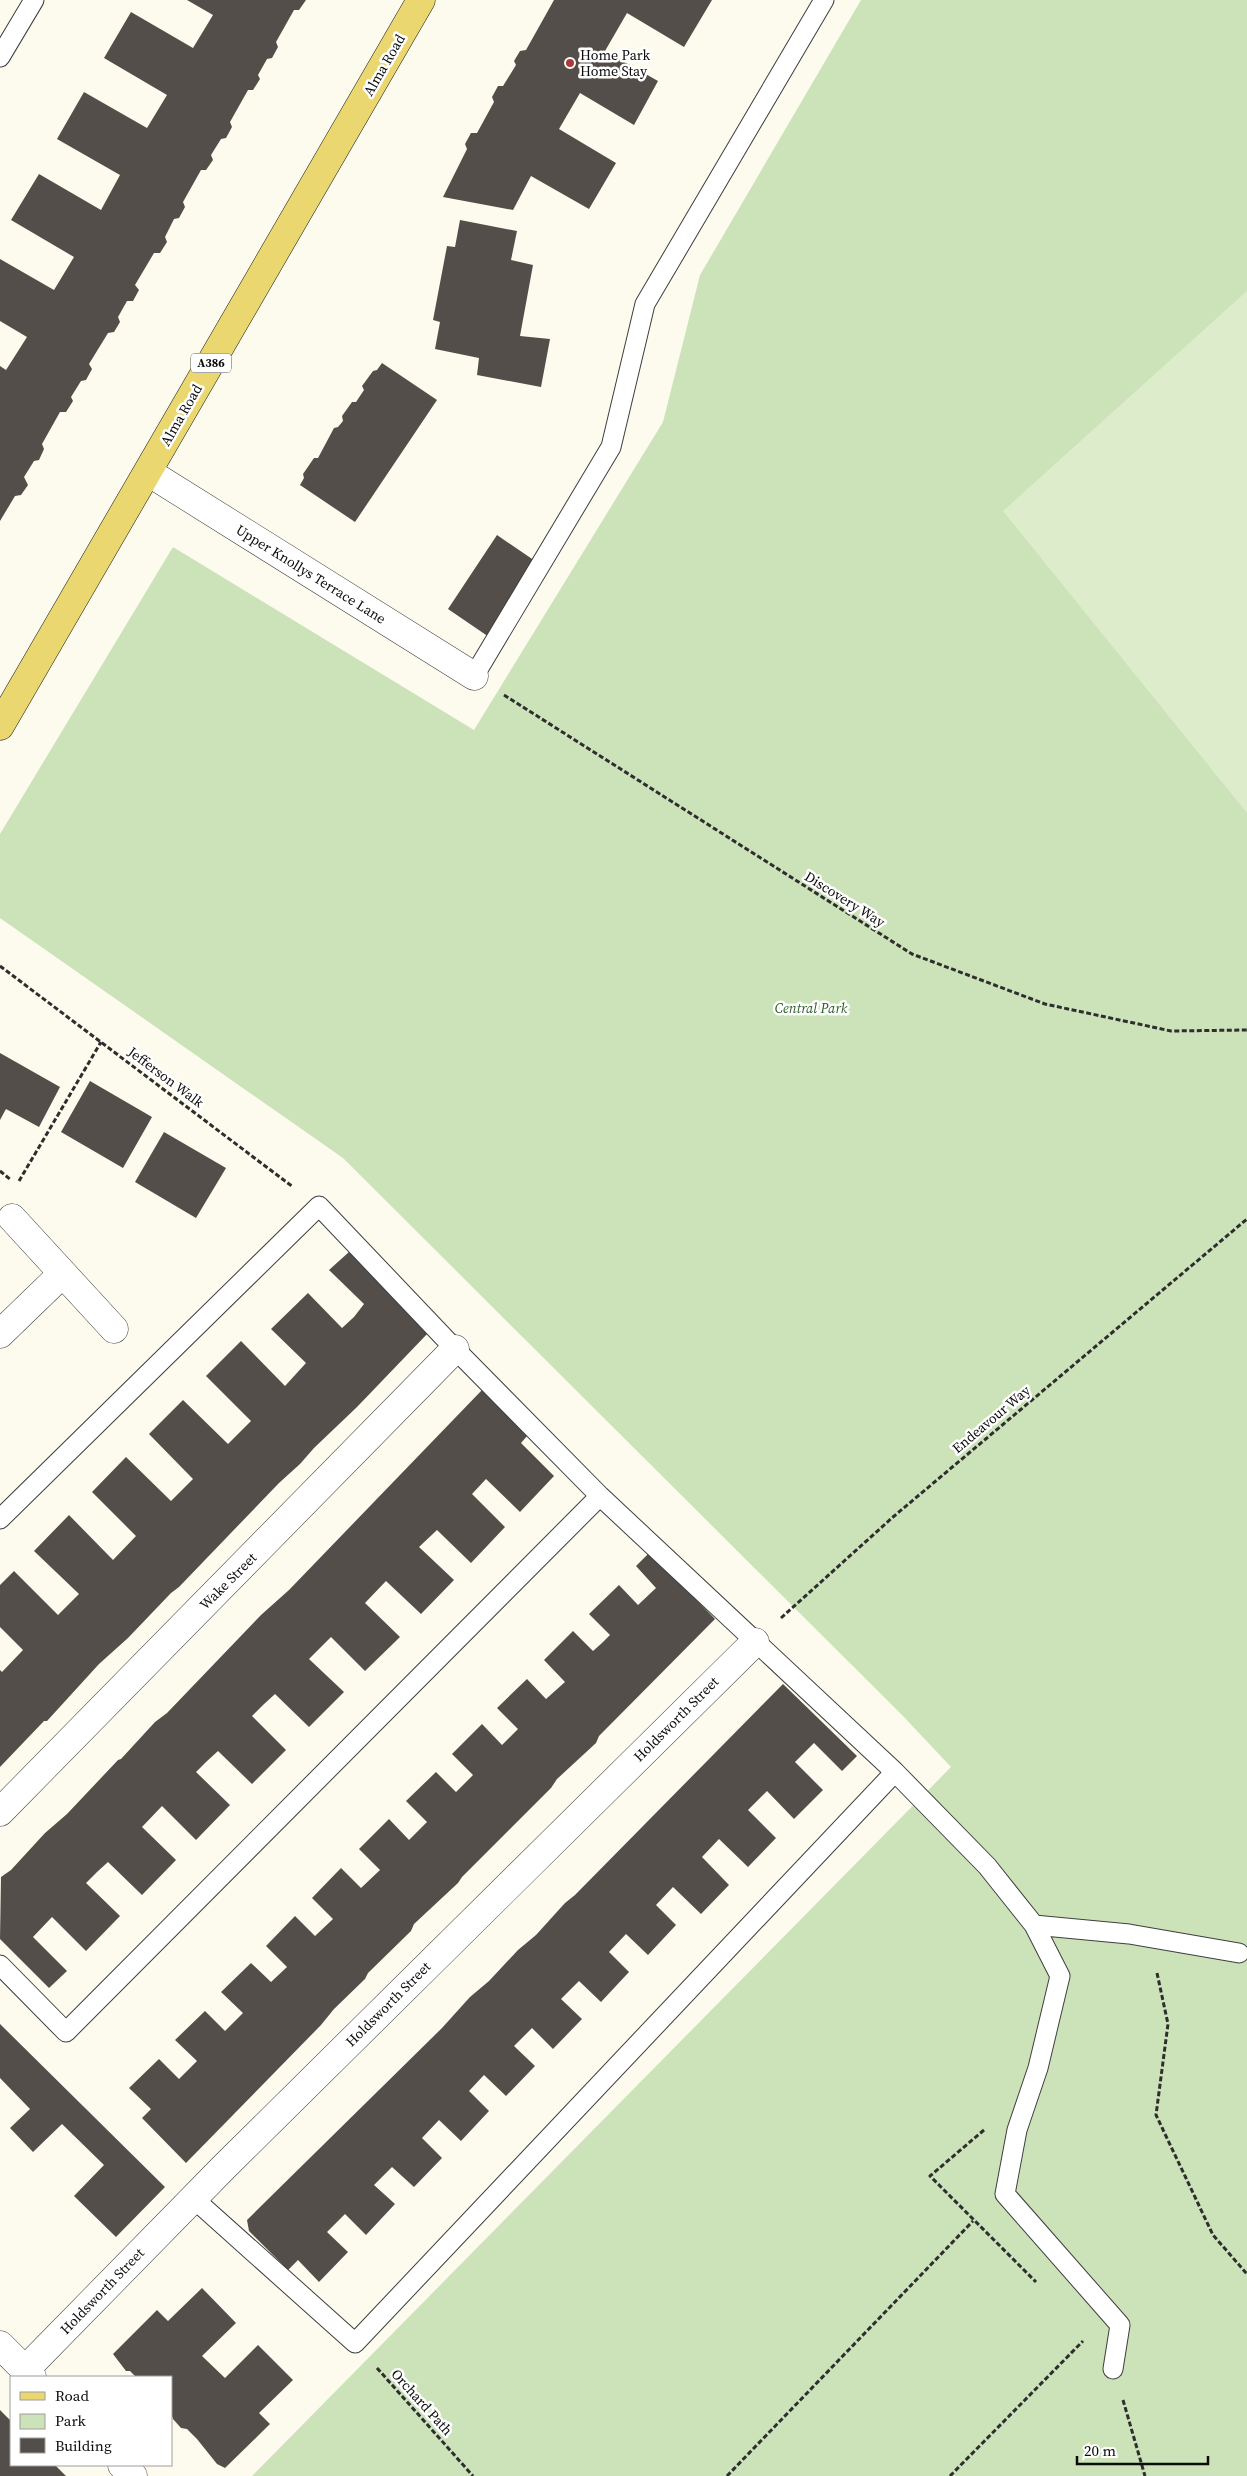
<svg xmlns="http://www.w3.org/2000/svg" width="1247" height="2476" font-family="'Source Serif 4',serif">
<rect width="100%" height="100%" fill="#fdfbed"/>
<path fill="#cce3ba" d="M861,0h386v2476h-995l699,-709 -48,-51 -560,-558 -343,-240v-84l173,-287 301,183 189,-308 37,-147z"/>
<path fill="#ddeccb" d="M1247,291v522l-244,-302z"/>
<path fill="#534e49" d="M187,0h119l-7,10h-5l-18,32 2,5 -6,11 -5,1 -9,16 2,4 -7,11h-5l-18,32 2,5 -6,11 -5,1 -10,16 2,5 -7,10h-5l-18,32 2,5 -6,11 -5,1 -9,18 2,5 -7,11h-6l-19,32 4,5 -6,11h-6l-9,16 2,5 -6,10 -6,1 -19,31 3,5 -6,11 -5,1 -10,16 2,4 -7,11h-6l-18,32 2,5 -5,11 -5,1 -10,16 4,8 -7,10 -6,1 -15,25v-155l6,4 21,-33 -27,-16v-62l54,31 20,-33 -63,-37 28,-46 62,36 19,-35 -63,-36 27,-47 63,36 20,-33 -63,-37 27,-46 62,36 20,-33z
M554,0h158l-28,47 -57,-34 -22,38 53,30 -24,44 -54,-32 -21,36 57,34 -27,46 -58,-33 -18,34 -70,-13 24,-48 -2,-5 6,-11h6l17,-31 -2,-5 6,-11h5l13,-21 -2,-4 6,-10 6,-1z
M460,220l57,11 -6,29 22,5 -13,71 30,3 -9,48 -64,-12 2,-17 -44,-9 5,-27 -7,-2 14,-74 8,1z
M382,363l55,37 -82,122 -55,-37 4,-7 -1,-4 11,-16h4l16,-30 4,-1 5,-6 -1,-5 10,-14h4l8,-12 -2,-4 11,-15 4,-1z
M497,535l41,28 -49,74 -41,-28z
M0,1053l60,34 -21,40 -33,-18 -6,11z
M90,1081l62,36 -29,51 -62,-36z
M164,1132l62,36 -30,50 -61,-36z
M349,1252l80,80 -72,75 -43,41 -14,16 -21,19 -100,104 -8,6 -43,45 -29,26 -52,57h-3l-44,46v-97l2,2 21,-22 -23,-23v-42l14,-14 44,44 21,-21 -45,-43 35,-36 44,45 23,-24 -44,-44 34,-35 45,44 22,-22 -44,-45 34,-34 45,44 23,-23 -45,-45 35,-35 44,45 21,-23 -35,-34 37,-36 34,35 12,-11 10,-13 -35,-34z
M482,1390l46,45 -7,8 33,33 -34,36 -34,-33 -14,15 33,33 -34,36 -34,-33 -18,17 35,33 -33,34 -35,-33 -21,22 35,34 -35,34 -34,-34 -22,22 35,33 -35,35 -34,-33 -12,11 -11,11 34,34 -34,34 -34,-33 -12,11 -10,10 34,33 -34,35 -34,-34 -20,21 34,33 -34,35 -34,-33 -11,10 -11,11 34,33 -34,35 -34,-34 -19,20 34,34 -18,17 -49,-49 1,-62 10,-7 34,-37 22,-19 51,-54 3,-1 34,-37 12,-9 94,-98 28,-25z
M650,1552l65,67 -116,117 -3,7 -39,36 -6,9 -89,89 -4,6 -44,41 -3,7 -43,42 -3,6 -31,30 -13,16 -135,138 -44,-45 9,-9 -22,-21 30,-29 20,20 18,-18 -22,-21 30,-29 20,20 18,-18 -22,-21 30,-29 20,19 16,-15 -21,-21 29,-30 20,20 18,-17 -21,-21 29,-30 20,20 19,-18 -21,-21 30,-30 20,21 18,-18 -21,-21 30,-29 20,20 17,-17 -21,-21 30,-30 20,21 16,-16 -21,-21 30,-29 19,20 19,-17 -21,-22 29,-29 20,20 9,-8 8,-8 -21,-21 30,-29 19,20 18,-17 -20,-22z
M783,1684l74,72 -15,15 -28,-28 -19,19 28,28 -29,29 -27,-28 -19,19 28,28 -28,29 -29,-28 -17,18 27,28 -28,29 -28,-27 -17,18 20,20 -28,30 -22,-21 -17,18 20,20 -28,30 -22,-21 -18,18 21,20 -29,30 -21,-21 -18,18 21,20 -29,30 -22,-21 -15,16 20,20 -28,30 -22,-21 -17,18 20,20 -28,29 -22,-20 -18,18 21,19 -29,31 -21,-21 -18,18 21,20 -29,30 -21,-22 -10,10 -39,-39 -2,-11 195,-192 28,-31 19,-16 29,-31 18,-15 29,-32 10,-8z
M0,2024l165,163 -49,50 -42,-41 30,-31 -42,-41 -29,28 -23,-24 20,-19 -30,-31z
M202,2288l34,35 -34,33 23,22 33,-33 35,35 -34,33 11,11 -45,44 -8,-4 -20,-25 -10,-10 -6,-1 -8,-9 -2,-6v-36h-35l-6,-6h-4l-13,-17 44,-44 11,11z
M0,2410l11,11v44h44l11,11h-66z"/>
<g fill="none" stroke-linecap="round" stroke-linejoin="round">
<g stroke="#3f3f3f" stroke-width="21">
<path id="service" d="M0,57l34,-57
M474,676l137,-229 34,-143 179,-304
M0,1519l319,-313 136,143 145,147 295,276 92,94 47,59 95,9 110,19
M1034,1925l26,51 -22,92 -21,62 -12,64 115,131 -7,44
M0,1965l66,67 534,-536
M193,2198l162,145 540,-571"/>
</g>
<g stroke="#3f3f3f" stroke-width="29">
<path id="minor" d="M148,472l326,204
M12,1218l102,111
M0,1334l62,-60
M0,1812l455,-463
M0,2345l32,32
M25,2370l199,-203 531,-525
M122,2465l11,11"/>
</g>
<g stroke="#1d1d1d" stroke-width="29">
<path id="primary" d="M0,726l421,-726"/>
</g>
<path stroke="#2e2e2e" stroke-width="3" stroke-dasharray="5 2.5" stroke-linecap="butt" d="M504,695l408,259 133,50 126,27 76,-1
M0,966l293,221
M0,1171l11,9
M19,1181l82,-139
M781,1618l112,-101 354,-298
M1157,1973l11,51 -12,91 57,120 34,39
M984,2130l-54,46 106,106
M377,2368l96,108
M1123,2400l22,76
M727,2476l246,-255
M950,2476l133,-135"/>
<use href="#service" stroke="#fff" stroke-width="19"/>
<use href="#minor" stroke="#fff" stroke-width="28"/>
<use href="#primary" stroke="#ead770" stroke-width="28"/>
</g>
<circle fill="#ac3933" stroke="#fff" stroke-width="2" cx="570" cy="63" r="5"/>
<g text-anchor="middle" stroke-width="5" stroke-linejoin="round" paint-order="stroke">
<rect fill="#fff" stroke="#555" stroke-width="1" x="191" y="353.5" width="40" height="19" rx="4"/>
<g font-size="12" font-weight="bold" fill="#0c0c0c">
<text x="211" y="367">A386</text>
</g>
<g font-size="14" fill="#0c0c0c" stroke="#fff" text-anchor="start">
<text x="580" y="60">Home Park<tspan x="580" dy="16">Home Stay</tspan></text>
</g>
<g font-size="14" fill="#0c0c0c" stroke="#fff">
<text transform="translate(384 65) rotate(-60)" y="5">Alma Road</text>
<text transform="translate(181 415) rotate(-60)" y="5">Alma Road</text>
<text transform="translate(311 574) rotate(32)" y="5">Upper Knollys Terrace Lane</text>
<text transform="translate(845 899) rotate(32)" y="5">Discovery Way</text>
<text transform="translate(166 1077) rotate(37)" y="5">Jefferson Walk</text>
<text transform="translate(991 1419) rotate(-40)" y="5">Endeavour Way</text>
<text transform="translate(228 1581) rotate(-45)" y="5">Wake Street</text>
<text transform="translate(676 1719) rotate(-45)" y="5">Holdsworth Street</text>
<text transform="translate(388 2004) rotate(-45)" y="5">Holdsworth Street</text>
<text transform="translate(102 2291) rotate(-46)" y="5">Holdsworth Street</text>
<text transform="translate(422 2402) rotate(48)" y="5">Orchard Path</text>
</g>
<g font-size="14" font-style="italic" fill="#2a5c24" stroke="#fff">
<text x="811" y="1013">Central Park</text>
</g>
</g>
<rect x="10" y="2376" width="162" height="90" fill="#ffffff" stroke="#9e9e9e"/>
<rect x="20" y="2392" width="25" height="8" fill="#ead770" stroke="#9e9e9e"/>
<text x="55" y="2401" font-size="15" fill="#0c0c0c">Road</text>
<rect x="20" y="2414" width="25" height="15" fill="#cce3ba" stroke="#9e9e9e"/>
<text x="55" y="2426" font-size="15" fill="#0c0c0c">Park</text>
<rect x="20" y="2438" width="25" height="15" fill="#534e49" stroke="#9e9e9e"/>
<text x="55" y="2451" font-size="15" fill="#0c0c0c">Building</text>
<path d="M1077 2456v8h131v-8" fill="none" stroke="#0c0c0c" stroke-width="2.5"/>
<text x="1084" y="2456" font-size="15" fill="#0c0c0c" stroke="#ffffff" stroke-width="4" paint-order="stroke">20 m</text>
</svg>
